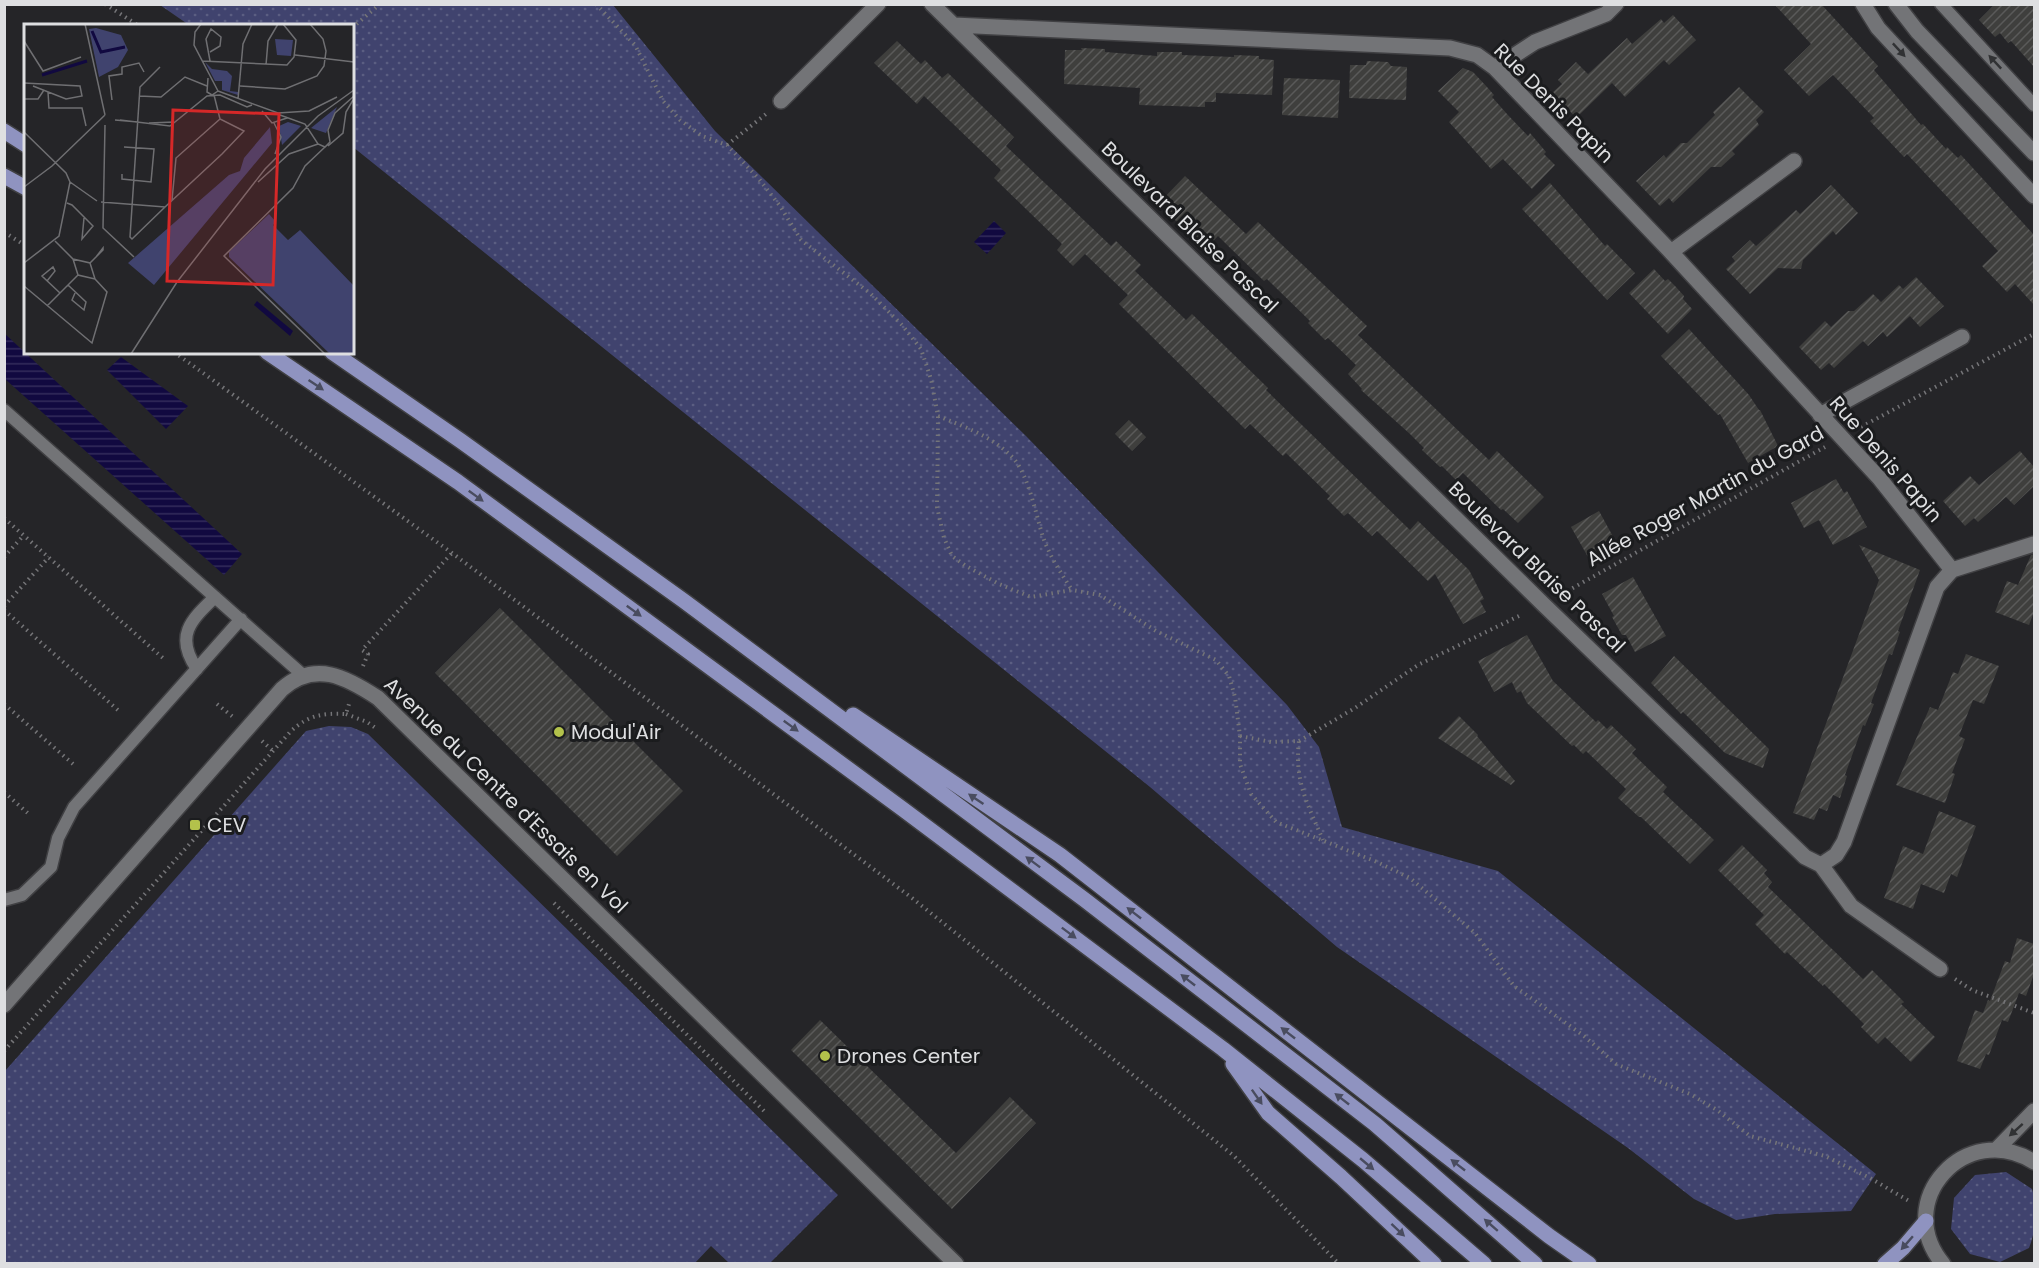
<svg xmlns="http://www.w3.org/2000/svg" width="2039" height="1268" font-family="Poppins,sans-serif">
<defs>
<pattern id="grass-dots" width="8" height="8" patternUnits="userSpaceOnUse" patternTransform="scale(1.5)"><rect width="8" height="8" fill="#40436e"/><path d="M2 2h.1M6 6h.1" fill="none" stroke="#5b5e82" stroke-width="1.8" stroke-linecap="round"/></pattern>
<pattern id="water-rules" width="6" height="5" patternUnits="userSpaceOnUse" patternTransform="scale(1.5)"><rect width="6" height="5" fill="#110940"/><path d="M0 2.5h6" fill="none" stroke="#332c5b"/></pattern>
<pattern id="building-hatch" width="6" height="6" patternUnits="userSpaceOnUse" patternTransform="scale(1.5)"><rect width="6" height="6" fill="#3f3f3d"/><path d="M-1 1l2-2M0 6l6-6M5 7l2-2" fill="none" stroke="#5a5a59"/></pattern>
</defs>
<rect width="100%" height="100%" fill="#252528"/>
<path fill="url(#grass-dots)" d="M160,5h453l102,126 311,305 261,269 32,42 23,80 156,44 378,303 -25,37 -76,3 -39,6 -42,-21 -66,-51 -291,-201 -187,-160 -797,-640 -1,-121 -163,-1z
M329,726l22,1 17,7 470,461 -68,68h-41l-18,-17 -17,18 -689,-1v-192l301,-340z
M2006,1172l26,17c6,19 4,41 -3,59l-29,14 -30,-8 -19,-25 3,-31 21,-23z"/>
<path fill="url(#water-rules)" d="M994,221l12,12 -19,21 -13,-12z
M4,333l238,221 -18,21 -219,-196z
M121,357l67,49 -22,23 -59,-59z"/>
<path fill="url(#building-hatch)" d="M1774,4h47l57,62 -4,4 47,55 2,-1 23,25 1,-2 11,11 3,-3 73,80v70l-19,-21 -8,8 -25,-26 16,-15 -91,-97 -3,3 -34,-36 4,-3 -41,-43 -24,21 -25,-26 27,-26z
M1995,4h39v63l-23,-26 -3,2 -8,-10 -5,4 -16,-17z
M1673,15l23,25 -27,25 -5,-5 -39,37 -13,-14 -36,35 -23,-26 9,-8 -4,-4 18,-18 12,12 39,-36 5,6 29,-25 3,4z
M897,41l24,23 4,-4 17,18 6,-5 66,64 -8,9 105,100 5,-5 25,24 -6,6 51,49 6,-6 76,74 -2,2 144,140 8,-9 51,49 15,29 -4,2 6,11 -23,12 -28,-50 -7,7 -51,-50 -5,5 -24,-23 -4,3 -17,-17 3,-3 -44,-43 -3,3 -33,-32 -5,5 -126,-125 9,-9 -43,-41 -12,12 -16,-16 5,-6 -68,-66 7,-8 -77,-74 -7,8 -43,-41z
M1081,48l24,1v3l52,4v-4h25v3l52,2v-2l25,1v3l15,1 -2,35 -56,-2v9h-11v5l-66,-2 1,-17 -76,-4 1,-34h17z
M1367,61l21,1 3,4 16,1 -1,33 -57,-2 1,-33h16z
M1463,68l10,4 14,15 7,8 -2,2 15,17 21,22 2,-3 16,19 -2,2 11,11 -23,24 -29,-30 -12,10 -42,-47 10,-10 -21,-21z
M1284,78l56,2 -2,38 -56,-3z
M1739,87l25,25 -8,8 3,5 -27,26 3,3 -14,13h-10l-38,36 -4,-5 -9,8 -24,-25 28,-26 2,3 15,-15h6l28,-28 -2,-3z
M1185,176l61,58 12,-12 109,104 -9,9 62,59 69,66 8,-9 47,46 -26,26 -15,-14 -2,1 -38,-37 -7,7 -14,-14 -2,1 -18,-17 2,-2 -14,-14 -49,-44 1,-1 -14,-15 8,-9 -28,-27 -3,2 -17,-17 2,-2 -43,-42 -3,2 -46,-45 -11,12 -32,-28 -15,-18z
M1550,183l55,63 2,-2 28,29 -28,27 -85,-91z
M1831,185l27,28 -22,22 -3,-4 -30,29 -2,9 -23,-1 -28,26 -24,-25 9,-8 -3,-4 18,-17 6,6 40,-36 4,4z
M1654,269l11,12 3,-2 8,8 8,9 -1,3 9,10 -24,25 -39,-41z
M1916,277l28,29 -24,21 -10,-11 -23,21 -4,-5 -15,14 -5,-5 -29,27 -5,-5 -8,7 -22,-23 26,-26 6,6 17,-16h6l19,-17 8,8 18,-17 4,4z
M1689,329l60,66 10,15h1l18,36 -30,17 -28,-49 -2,1 -57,-59z
M1129,420l17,17 -14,14 -17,-17z
M2020,451l14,16v19l-20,19 -8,-8 -28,25 -4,-4 -9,8 -22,-25 27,-25 9,9z
M1836,479l8,14 3,-2 20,36 -34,18 -14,-25 -15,8 -13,-25z
M1599,511l17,31 -28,15 -17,-30z
M1859,545l61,25 -22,61 2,1 -8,23 -3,-1 -18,49 3,1 -9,22 -2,-1 -18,50 2,1 -7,22 -7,-3 -6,16 -8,-3 -5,12 -21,-7 86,-233z
M2034,554v58l-5,13 -34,-13 12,-31 11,4 13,-30z
M1633,577l33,59 -31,16 -9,-17h-4l-10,-18 2,-1 -12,-22z
M500,608l183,183 -66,65 -182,-183z
M1527,635l26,46 43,41 2,-2 9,9 4,-4 25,24 -4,4 35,34 -4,5 51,48 -24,24 -49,-47h-2l-21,-19 8,-9 -40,-38 -3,3 -9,-9 -2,1 -45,-43 -6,-12 -4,2 -5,-11 -18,10 -16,-31z
M1966,654l33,12 -15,38 -11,-4 -14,36 6,3 -13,34 3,1 -10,29 -49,-18 34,-78 8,3 15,-38 5,2z
M1674,656l95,93 -6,19 -38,-15 -42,-41 -2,2 -30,-31z
M1459,716l19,19 -1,1 38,45 -4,4 -73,-47z
M1939,811l37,15 -19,51 -6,-3 -7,19 -23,-9 -8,25 -29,-11 19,-52 20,8z
M1742,845l25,25 -3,3 8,9 -4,5 95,92 9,-9 32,32 -3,2 34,33 -24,25 -26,-25 -7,7 -17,-17 3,-3 -40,-40 -1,2 -36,-34 -2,2 -30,-30 9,-9 -46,-45z
M2017,938l17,6v30l-8,22 -7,-3 -11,29 -6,-2 -13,35 -3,-1 -6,15 -23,-8 18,-51 8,3 5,-13 2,1 15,-40 5,2z
M820,1020l136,133 54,-56 26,26 -84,86 -161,-159z"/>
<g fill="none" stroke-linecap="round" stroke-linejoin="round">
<g stroke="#404043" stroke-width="15">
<path id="lane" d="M1941,4l93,101
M4,410l300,266
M197,669c-23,-33 -6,-49 18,-72
M4,900l18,-5 29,-28 7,-29 16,-31 167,-188"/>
</g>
<g stroke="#404043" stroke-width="18">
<path id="street" d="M932,4l611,600 262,253 16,8 15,-10 8,-13 93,-255 15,-17 82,-26
M1863,4l15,24 156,168
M954,25l496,23 27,7 18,13 176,184 209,227 72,91
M1495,68l40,-26 71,-28 10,-10
M781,101l97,-97
M1671,252l123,-91
M1820,415l142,-78
M1821,865l30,41 89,63
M4,1005l278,-316c33,-29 64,-12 96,9l578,566"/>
</g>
<g stroke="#404043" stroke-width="18">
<path id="secondary" d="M1896,4l21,27 117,122
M1997,1149l37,-38
M1943,1264c-52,-63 23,-145 91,-102"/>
</g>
<g stroke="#404043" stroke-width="18">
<path id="primary" d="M4,131l22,14
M4,176l22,12
M267,352l191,130 446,328 319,239 140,111 121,104
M332,352l129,89 223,160 401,299 290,224 160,140
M853,715l207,140 489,381 40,28
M1233,1064l35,49 73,64 93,87
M1885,1264l18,-16 23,-27"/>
</g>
<path stroke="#757578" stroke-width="4" stroke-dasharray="1.5 4.5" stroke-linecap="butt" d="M105,4l34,22
M596,4l39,41 28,56 17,19 22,16 25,9 32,34 21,27 21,34 70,54 31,31 19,24 10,30 7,37 -1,91 7,31 8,18 14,10 33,18 32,13 41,-7 28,5 56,36 60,29 13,16 6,21 5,39v28l11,30 25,28 101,40 33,16 65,55 39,53 70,50 32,28 74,30 27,16 33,26 75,20 45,22 39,23
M352,28l28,-24
M727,145l39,-31
M4,232l22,14
M174,352l278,201 460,345 322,258 105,108
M938,416c27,11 56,21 76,43 15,18 22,56 29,78 7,20 18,36 29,53
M1861,427l173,-93
M4,518l160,141
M4,557l20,-22
M1562,594l263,-147
M4,606l45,-49
M4,610l115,101
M363,666l5,-12 -6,-4 90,-97
M4,704l69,60
M217,704l16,13
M346,714l21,8 10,7
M1240,736l31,6 28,-1c-5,40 9,64 24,99
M262,741l11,10
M1299,741l56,-33 63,-43 105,-51
M4,792l26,23
M554,903l210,208 3,-3
M1955,979l17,11 62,23
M4,1051l287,-320c18,-16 31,-18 55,-17l3,-10"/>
<use href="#lane" stroke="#737477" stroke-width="12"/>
<use href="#street" stroke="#737477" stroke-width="15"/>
<use href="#secondary" stroke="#737477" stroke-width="15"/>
<use href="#primary" stroke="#8f93c0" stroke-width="15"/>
</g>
<defs><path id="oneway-solid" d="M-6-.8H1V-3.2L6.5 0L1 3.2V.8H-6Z" transform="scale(1.5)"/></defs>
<g fill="#313234">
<use href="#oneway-solid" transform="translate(1899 50) rotate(47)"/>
<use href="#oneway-solid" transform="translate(1995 62) rotate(-133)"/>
<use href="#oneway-solid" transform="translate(2016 1130) rotate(138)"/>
</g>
<g fill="#494c5f">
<use href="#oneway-solid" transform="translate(316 385) rotate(34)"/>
<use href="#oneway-solid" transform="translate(476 496) rotate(36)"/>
<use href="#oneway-solid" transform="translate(634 611) rotate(36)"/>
<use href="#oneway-solid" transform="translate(791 726) rotate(36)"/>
<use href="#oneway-solid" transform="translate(976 799) rotate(-146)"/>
<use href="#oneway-solid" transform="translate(1033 862) rotate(-143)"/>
<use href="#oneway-solid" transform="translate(1134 913) rotate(-142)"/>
<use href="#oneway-solid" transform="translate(1069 933) rotate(37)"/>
<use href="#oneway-solid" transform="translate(1188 980) rotate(-142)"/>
<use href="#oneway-solid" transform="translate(1288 1033) rotate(-142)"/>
<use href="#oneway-solid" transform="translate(1257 1097) rotate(55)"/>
<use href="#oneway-solid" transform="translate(1342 1099) rotate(-142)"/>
<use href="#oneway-solid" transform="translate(1367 1164) rotate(40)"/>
<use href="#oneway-solid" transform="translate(1458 1165) rotate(-142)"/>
<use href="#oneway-solid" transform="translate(1491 1225) rotate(-139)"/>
<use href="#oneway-solid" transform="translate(1398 1230) rotate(43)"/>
<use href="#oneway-solid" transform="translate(1907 1243) rotate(131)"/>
</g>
<g fill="#b3c24b" stroke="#1b1c1e" stroke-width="2">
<circle cx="559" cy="732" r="6"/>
<rect x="189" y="819" width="12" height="12" rx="3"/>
<circle cx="825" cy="1056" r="6"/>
</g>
<g text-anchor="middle" stroke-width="6" stroke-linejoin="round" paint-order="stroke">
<g font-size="20" fill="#dedfe1" stroke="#1b1c1e">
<text transform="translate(1554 103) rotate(45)" y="7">Rue Denis Papin</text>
<text transform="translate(1190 227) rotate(44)" y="7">Boulevard Blaise Pascal</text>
<text transform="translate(1886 459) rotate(49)" y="7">Rue Denis Papin</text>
<text transform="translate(1705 496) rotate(-29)" y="7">Allée Roger Martin du Gard</text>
<text transform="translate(1537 567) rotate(44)" y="7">Boulevard Blaise Pascal</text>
<text transform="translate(506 795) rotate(44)" y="7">Avenue du Centre d'Essais en Vol</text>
</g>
<g font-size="20" fill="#dedfe1" stroke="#1b1c1e" text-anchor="start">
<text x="571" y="739">Modul'Air</text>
<text x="207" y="832">CEV</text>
<text x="837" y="1063">Drones Center</text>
</g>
</g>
<g transform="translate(24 24)">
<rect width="330" height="330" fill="#252528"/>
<path d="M72,4l25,7 7,15 -10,17 -19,10 -10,-48zM181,38l7,7 15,2 5,5 -2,15 8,1v3l-16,-5v-9h-7zM313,83l-11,26 -15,-5zM264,98l13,4 -19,19 -3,-19zM246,103l2,16 -118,142 -26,-22 101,-88 11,-4 4,-13zM245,190l7,8 -3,3 15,15 12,-10 54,56v68h-24l-101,-97v-5z" fill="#40436e"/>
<path d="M251,15l18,1 -2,16 -14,-1z" fill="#40436e"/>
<path d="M233,277l36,30 -3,5 -36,-31z" fill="#110940"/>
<path fill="none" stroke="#110940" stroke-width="3" d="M68,7l9,21 24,-5M18,51l45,-14"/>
<path fill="none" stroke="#6f6f72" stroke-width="1.5" d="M61,0l20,91M177,0l-6,8 -1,13 24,46M0,17l19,30 38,-14M271,31l59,7M178,37l85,4 7,-8 2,-17 -13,-16M186,37l-4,-22 5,-10 10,8 -1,9 -10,6M242,41l2,-24 10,-17M136,43l-20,20 -10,150 2,2 33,-32M184,54l-1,14 5,3 6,-4M0,59l56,3 2,10 -16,3 -33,-13M216,62l45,3 32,-13 7,-10 2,-15 -3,-12 -13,-15M194,67l60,22 31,-2 28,-14M24,68l1,16h33l4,18M115,72l22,1 24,-20 22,9M0,75h14l6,-9M214,75l5,-55 9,-20M88,76l-3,-24 13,-2v-7l17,-4 5,9M238,87l10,12 15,-5M256,91l25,9 13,20 7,3 5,-5 -2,-12 7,-17 19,-17M91,96l23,2M96,96l50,6 37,-30 13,-1 27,12 5,-2M125,99l25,-1M250,99l7,14 -6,17M81,101l-2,103 31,29M0,108l42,41 4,9 -11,54 -35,27M304,122l15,-13 3,-21 7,-12M98,150v5l29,3 3,-33 -30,-2M46,158l27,19M234,158l31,-28 29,-10M0,163l28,-21 53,-51M148,176l4,-42 44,-39M77,178l64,5 57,-53 22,-23 -24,-12 -6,-24M43,179l5,2 21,21 -11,13 2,-21M31,217l18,18 17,4 5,16 -17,-4 -5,-16M66,239l13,-13v-2l-7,9M23,257l8,-10 -2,-4 -11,9 18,17M44,261l18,17 -2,8 -12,-10 3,-7M0,262l68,57 15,-51 -12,-13M23,282l31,-31M107,330l46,-72 88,-113 53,-53 36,-26M301,330l-101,-98 69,-68 12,-22 20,-19"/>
<path fill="#d62828" fill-opacity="0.15" stroke="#d62828" stroke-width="3" d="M149,86l106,4 -6,171 -106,-4z"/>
<rect width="330" height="330" fill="none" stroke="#dedfe1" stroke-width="3"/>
</g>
<rect width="2039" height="1268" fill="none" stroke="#dedfe1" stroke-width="12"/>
</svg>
